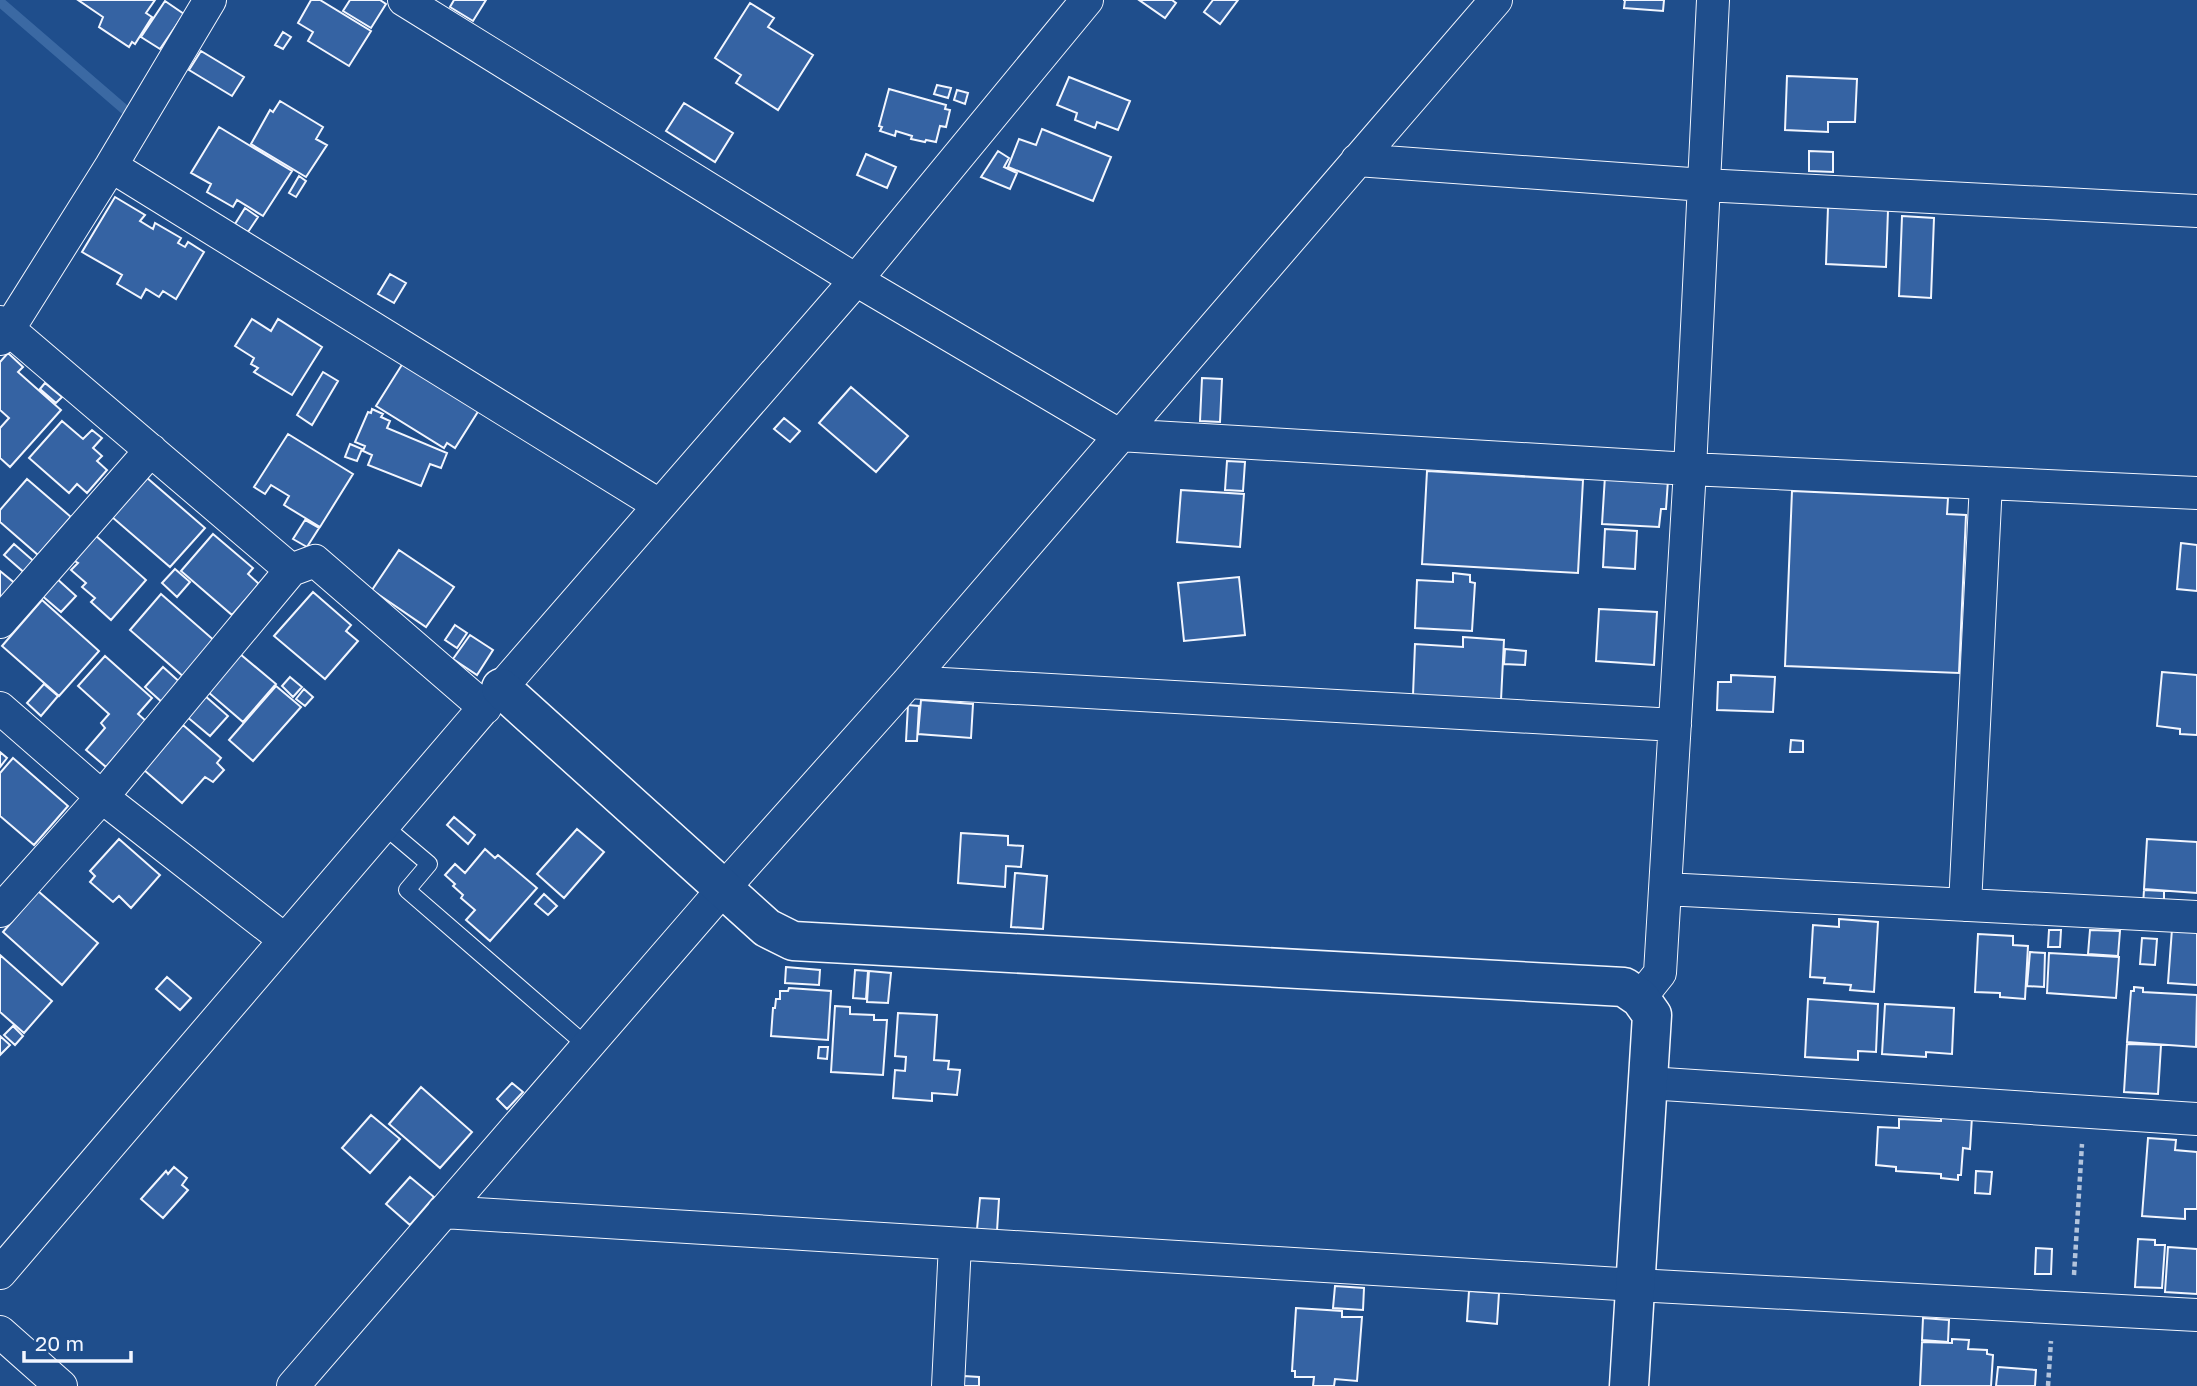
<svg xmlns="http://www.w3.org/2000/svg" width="2197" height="1386" font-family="'Golos Text',sans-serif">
<rect width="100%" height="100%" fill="#1f4e8c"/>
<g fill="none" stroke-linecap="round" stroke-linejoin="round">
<path stroke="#3b69a3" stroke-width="10" d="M0,2l124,107"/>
</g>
<path fill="#3563a3" stroke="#f2f6ff" stroke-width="2" d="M78,0h77l-9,13 6,4 -17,27 -3,-2 -3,5 -30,-20 4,-10z
M311,0h9l51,31 -22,35 -41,-25 5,-9 -15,-9z
M350,0h30l6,4 -15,24 -28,-17z
M454,0h32l-13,21 -23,-14z
M1139,0h33l4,3 -11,15z
M1213,0h25l-18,24 -16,-12z
M1623,0h41l-1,11 -39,-3 1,-8z
M165,1l19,13 -24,35 -19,-12z
M750,3l24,15 -6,9 45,28 -35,55 -42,-27 5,-8 -26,-17z
M283,32l8,5 -8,12 -8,-4z
M201,51l43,26 -12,19 -43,-26z
M1787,76l70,3 -2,43h-27v10l-43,-2z
M1069,77l61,24 -12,29 -21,-8 -2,6 -20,-8 2,-7 -20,-8z
M937,85l14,3 -3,10 -14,-4z
M889,89l57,16 -1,4 5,1 -4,17 -6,-1 -4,16 -10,-2 -1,2 -14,-3 1,-3 -16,-5 -1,5 -15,-5 2,-4 -3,-1z
M957,90l11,3 -3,11 -11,-4z
M280,101l43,26 -7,12 11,6 -21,32 -55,-33 19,-34 3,2z
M684,103l49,30 -18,29 -49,-31z
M219,127l73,44 -29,45 -26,-16 -4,7 -26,-15 4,-8 -20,-11z
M1042,129l69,28 -18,44 -85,-34 11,-28 17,6z
M998,151l11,7 -5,9 13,6 -7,16 -29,-12z
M1809,151l24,1v20l-24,-1z
M866,154l30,13 -9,21 -30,-13z
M299,176l7,5 -10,16 -7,-4z
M115,197l30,18 -5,6 13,8 2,-6 26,15 -3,5 7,4 3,-5 16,10 -28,47 -13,-8 -4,6 -13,-8 -5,9 -24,-14 5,-9 -40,-23z
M1828,207l60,3 -2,57 -60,-3z
M245,208l13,9 -10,15 -13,-8z
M1902,216l32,2 -3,80 -32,-2z
M390,274l16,9 -12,20 -16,-9z
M252,319l19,12 7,-12 44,28 -30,48 -38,-23 4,-4 -7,-4 3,-6 -19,-12z
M8,353l15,14 -5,5 43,38 -51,57 -10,-9v-30l9,-10 -9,-8v-48z
M403,363l76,47 -24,38 -8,-5 -3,5 -68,-42z
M323,372l15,9 -26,44 -15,-10z
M1202,378l20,1 -2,43 -20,-1z
M45,383l17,14 -6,6 -16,-14z
M851,387l57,49 -32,36 -57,-49z
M372,409l11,5 -2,3 9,4 -3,7 60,25 -6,15 -11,-4 -9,22 -53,-21 4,-10 -9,-4 2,-5 -10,-4 13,-30 3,1z
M784,418l16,13 -10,11 -16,-13z
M62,421l21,18 9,-9 10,8 -9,10 9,8 -5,5 10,9 -20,23 -10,-9 -8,9 -40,-35z
M288,434l65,40 -33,53 -36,-22 5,-9 -18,-11 -6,9 -11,-7z
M350,444l12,5 -5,12 -12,-4z
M1227,461l18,1 -2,29 -18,-1z
M1427,471l156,9 -5,93 -156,-9z
M1605,476l63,4 -2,29h-5l-2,18 -57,-3z
M146,477l59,51 -35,39 -58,-50z
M27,479l44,38 -33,38 -38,-33v-12z
M1181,490l63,4 -4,53 -63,-5z
M1792,491l156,7 -1,16 19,1 -7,158 -174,-7z
M305,520l14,8 -12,19 -14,-8z
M1605,529l32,2 -2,38 -32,-2z
M213,534l40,34 -5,6 11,10 -27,31 -51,-44z
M95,535l51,45 -35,40 -20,-18 4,-4 -13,-11 4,-4 -15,-13 7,-7 -5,-3z
M2181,543l16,2v46l-20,-2z
M14,544l23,20 -10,11 -23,-20z
M399,550l55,37 -28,40 -54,-37z
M175,569l15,13 -13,15 -15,-14z
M0,571l17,14 -17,20z
M1453,573l17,2v7l5,1 -3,48 -57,-3 2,-48 36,2z
M55,577l21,19 -15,16 -21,-18z
M1239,577l6,58 -61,6 -6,-58z
M313,592l38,33 -5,6 12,10 -33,38 -51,-43z
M161,594l55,48 -31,36 -55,-48z
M42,600l57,51 -40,45 -57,-50z
M1599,609l58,3 -3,53 -58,-4z
M455,625l12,8 -10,15 -12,-8z
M470,635l23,15 -16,25 -24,-16z
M1463,637l41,3 -3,60 -88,-5 2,-51 48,3z
M1505,649l21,2 -1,14 -21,-1z
M240,654l36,30 -33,38 -35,-30z
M105,656l47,42 -14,16 8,7 -40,46 -20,-17 19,-22 -4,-5 8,-9 -31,-28z
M163,667l19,17 -18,20 -19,-17z
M2162,672l35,3v60l-17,-1v-5l-23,-3z
M1731,675l44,2 -2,35 -56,-2 1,-28h13z
M290,677l12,10 -9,10 -11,-11z
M44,684l14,12 -17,20 -14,-13z
M276,686l25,21 -48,54 -24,-21z
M304,689l9,8 -8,9 -9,-7z
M204,695l24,21 -18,20 -24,-20z
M921,700l52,4 -2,34 -53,-4z
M908,705l11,1 -2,35h-11z
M183,725l38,33 -4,5 7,7 -11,12 -8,-5 -23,26 -38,-33z
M1791,740l12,1v11h-13z
M0,752l7,6 -7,9z
M13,758l55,48 -34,39 -34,-29v-43z
M454,817l21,18 -7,9 -21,-19z
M577,829l27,23 -40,46 -27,-24z
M961,833l47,3v9l15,1 -2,21 -15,-1 -1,21 -47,-4z
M119,839l41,36 -29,33 -12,-12 -6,6 -23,-20 5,-6 -5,-5z
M2147,839l50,3v51l-53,-4z
M485,849l10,9 3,-3 39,33 -47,53 -24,-21 9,-10 -14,-12 2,-3 -10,-9 2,-2 -10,-9 10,-11 10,9z
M1015,873l32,3 -4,53 -32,-2z
M2144,890l20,1v15l-21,-1z
M38,891l60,52 -36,42 -59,-53z
M544,894l13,12 -9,9 -13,-11z
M1839,919l39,3 -4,70 -24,-2 1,-5 -27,-2 1,-5 -15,-1 3,-52 26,2z
M2172,929l25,1v55l-29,-2z
M2049,930h12l-1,17h-12z
M2090,930l30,1 -2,25 -30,-2z
M1978,934l35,2v9l15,1 -3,53 -25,-2v-4l-25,-1z
M2142,938l15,1 -2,26 -15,-1z
M2030,952l15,1 -1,34 -17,-1z
M2049,953l70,4 -3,41 -69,-5z
M0,955l52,46 -28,32 -24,-21z
M786,967l34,3 -1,15 -34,-2z
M855,970l13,1 -2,28 -13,-1z
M869,971l22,2 -3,30 -21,-1z
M167,977l24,21 -11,12 -24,-21z
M2134,987l9,1v4l54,3 -1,52 -69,-5 4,-51h3z
M789,988l42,3 -3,49 -57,-4 2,-28h2l1,-9h4v-8h8z
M1808,999l70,5 -2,48 -18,-1v9l-53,-3z
M1885,1004l69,4 -2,46 -26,-2v5l-44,-3z
M835,1006l15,1v7l24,1v5h13l-4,55 -52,-3z
M898,1013l39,2 -3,45 15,1 -1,8 12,1 -3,25 -25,-2v8l-39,-3 2,-28 10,1 1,-14 -11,-1z
M13,1026l10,10 -8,9 -11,-10z
M0,1036l10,9 -10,10z
M2127,1044l34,1 -3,49 -34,-2z
M819,1047h9l-1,12 -9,-1z
M512,1083l11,9 -16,17 -10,-10z
M421,1087l51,45 -32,36 -51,-44z
M371,1115l29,24 -30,34 -28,-25z
M1941,1115l31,2 -2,32 -7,-1 -2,27h-3v5l-17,-2v-4l-45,-3v-4l-20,-2 2,-38 21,1v-9l42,2z
M2148,1138l28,2 -1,10 22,2v57h-12v10l-43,-3z
M174,1167l13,11 -5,7 6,5 -25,28 -22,-19 25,-28 2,3z
M1976,1171l16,1 -2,22 -15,-1z
M410,1177l24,20 -24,28 -24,-21z
M980,1198l19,1 -2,32 -20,-2z
M2138,1239l17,1v5h10l-3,43 -27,-1z
M2168,1247l29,2v45l-32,-2z
M2036,1248l16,1 -1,25h-16z
M1335,1286l29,2 -1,22 -30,-2z
M1469,1291l30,2 -2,31 -30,-3z
M1296,1308l46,3v6h20l-5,64 -22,-2 -1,7h-21l1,-9h-19v-6h-3z
M1923,1318l26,2 -1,22 -26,-2z
M1952,1339l17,1 -1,9 19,1v4l6,1 -2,31h-71l2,-44 30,1z
M1998,1367l38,3 -1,16h-39z
M964,1376l15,1v9h-15z"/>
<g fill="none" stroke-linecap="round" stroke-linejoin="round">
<g stroke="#f2f6ff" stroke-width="18">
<path id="lane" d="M384,826l45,38 -22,26 180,156"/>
</g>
<g stroke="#f2f6ff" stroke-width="34">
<path id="street" d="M404,0l452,280 263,155 571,34 507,24
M1357,160l347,25 493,26
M111,166l548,339
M0,322l291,248 24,-9 170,147
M0,339l8,-9 103,-164 99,-166
M0,622l151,-172
M908,682l767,43
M0,708l102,89 183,143
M1665,889l532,28
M1965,905l21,-422
M0,911l102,-114 189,-227
M1640,998l20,-25 30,-504 23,-469
M1648,1083l549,36
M443,1212l1193,73 561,30
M0,1273l501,-585 355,-408 231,-280
M0,1332l61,54
M293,1386l431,-498 184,-206 588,-682
M948,1386l7,-142"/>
</g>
<g stroke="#f2f6ff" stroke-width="41">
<path id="secondary" d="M501,688l266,240 26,13 831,46 16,11 12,17 -23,371"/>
</g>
<path stroke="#b3c4dc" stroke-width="4.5" stroke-dasharray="5 3.5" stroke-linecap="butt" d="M2074,1275l8,-131
M2048,1386l3,-45"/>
<use href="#lane" stroke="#1f4e8c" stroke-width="16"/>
<use href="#street" stroke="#1f4e8c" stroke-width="32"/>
<use href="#secondary" stroke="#1f4e8c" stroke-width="38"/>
</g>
<path d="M24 1351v10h107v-10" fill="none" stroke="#f2f6ff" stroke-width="3.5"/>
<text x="35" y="1351" font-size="21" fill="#f2f6ff" stroke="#1f4e8c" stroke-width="5" paint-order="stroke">20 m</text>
</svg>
